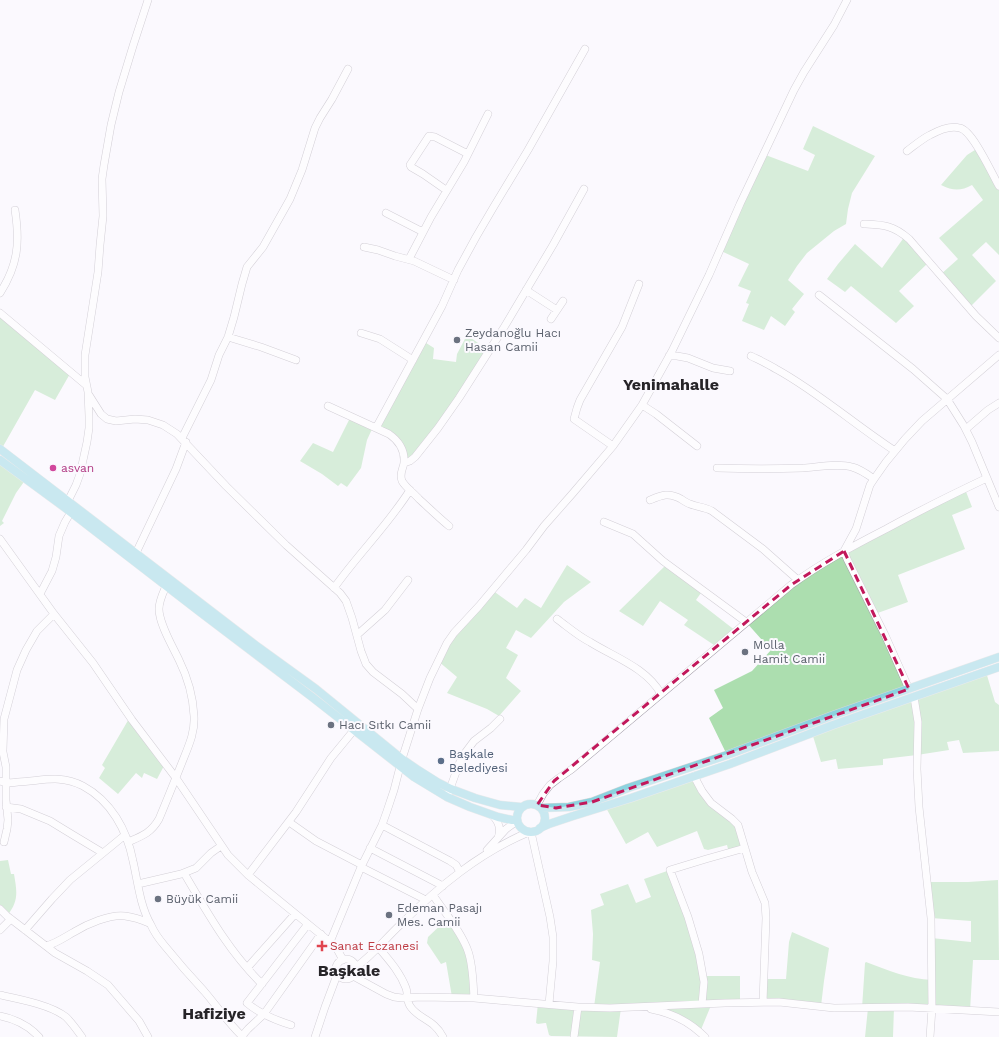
<svg xmlns="http://www.w3.org/2000/svg" width="999" height="1037" font-family="'Work Sans',sans-serif">
<rect width="100%" height="100%" fill="#fbf9fe"/>
<path fill="#acdeaf" d="M813,126l62,30 -23,37 -4,16 -2,15 -12,7 -27,22 -10,13 -9,14 16,14 -12,15 3,3 -10,14 -14,-10 -7,14 -22,-9 7,-17 -3,-1 5,-12 -13,-5 11,-22 -30,-14 44,-96 45,17 7,-16 -12,-6z
M978,148l21,38v69l-13,-13 -14,13 24,26 -27,27 -29,-33 18,-16 -19,-21 44,-38 -11,-15c-11,6 -19,6 -31,0l26,-30z
M905,236l24,26 -30,29 15,15 -18,17 -45,-37 -6,6 -18,-13 11,-15 17,-20 27,24z
M0,313l71,59 -16,28 -20,-10 -34,60 -1,-1z
M467,335l22,16 -30,47 -52,64 -6,-14 -25,-20 47,-87 11,7 -1,11 23,3 1,-8z
M351,416l22,11 -6,13 -6,28 -14,19 -6,-4 -3,3 -16,-12 -22,-13 13,-18 20,9z
M0,460l26,19 -10,14 -14,28 2,2 -4,3z
M965,489l7,18 -20,8 13,34 -67,26 10,27 -33,12 34,75 -182,66 -18,-37 14,-10 -9,-18 38,-19 19,-21 -25,-28 66,-52z
M667,564l36,26 -7,10 40,31 -19,16 -33,-22 4,-5 -28,-19 -17,25 -24,-15z
M567,565l24,17 -27,20 -33,36 -15,-8 -10,18 12,7 -12,23 15,13 -22,25 -12,-7 -40,-16 10,-16 -19,-16 9,-18 45,-53 25,18 8,-10 16,10z
M986,672l9,30 4,3v46l-36,2 -4,-13 -12,2 2,8 -32,5 -34,4v6l-45,4 -2,-10 -15,3 -9,-29z
M130,717l35,47 -8,15 -13,-6 -2,5 -6,-5 -18,21 -19,-16 6,-10 -3,-3z
M694,776l8,15 30,28 13,29 -16,5 -2,-8 -19,5 -4,-1 -7,-18 -40,16 -9,-15 -22,12 -21,-38z
M8,860l3,14h3c3,18 5,27 -7,42l-7,-7v-48z
M670,870l33,106h37v26l-28,1 -12,29 -45,-22 -34,-2 -4,29 -66,-1 -2,-1 -3,-12h-1l-7,1 -2,-1 2,-20 56,4 6,-45 -8,-2 1,-26 -2,-24 13,-5 -4,-11 28,-10 8,19 15,-6 -7,-18z
M998,880l1,80h-26l-3,51 -76,-3 -1,29h-28l3,-29h-6l3,-45 1,-1c21,8 43,17 66,18l-1,-42 40,4v-21l-40,-3 -4,-36h41z
M448,918l20,33 6,47 -22,-1 -6,-35 -5,2 -14,-21 1,-6z
M792,932l37,16 -5,33 -3,25 -58,-4 1,-23h22l3,-37z"/>
<g fill="none" stroke-linecap="round" stroke-linejoin="round">
<g stroke="#a39da9" stroke-width="8">
<path id="minor" d="M907,151c8,-6 15,-12 23,-16 9,-5 20,-10 30,-7 13,3 32,46 39,58
M446,190l-23,-16 -12,-7 -1,-2 19,-29 6,1 33,17
M386,213l37,19
M864,224c20,1 29,1 45,15l67,77 23,22
M364,247l14,3 17,6 19,5 40,19
M409,259l22,-42 33,-55 24,-48
M526,290l31,20
M0,293c18,-28 20,-50 15,-83
M819,295l94,74 34,30 17,27 8,16 27,65
M0,313l86,72
M551,319l12,-18
M361,333l19,6 33,21
M228,337l33,10 35,13
M669,356h8l11,2 25,10 17,3
M751,356c8,4 17,8 25,13 42,23 79,56 119,82
M89,395l12,19 6,5 9,2 19,-2 13,1 15,5 14,9 49,52 60,59 54,48 6,8 6,17 9,33 5,13 7,8 29,22 16,15
M642,405l14,9 41,32
M328,406l61,28c10,7 16,17 15,29 -1,6 -5,11 -2,18 4,7 12,12 17,18 10,9 19,18 30,27
M376,428l66,-122 16,-36 18,-33 17,-29 35,-58 57,-101
M966,429l22,-19 11,-7
M182,438l29,-58 8,-25 9,-18 6,-20 8,-33 5,-17 16,-20 27,-48 12,-29 13,-42 5,-10 12,-19 16,-30
M613,446l-39,-27 3,-11 3,-8 42,-73 17,-43
M404,463l6,-2 5,-4 23,-29 21,-30 44,-69 50,-84 31,-56
M717,468c29,1 58,1 86,0 15,-1 35,-5 49,-1 8,2 15,7 22,12
M650,500c12,-5 19,-8 31,-1 3,2 6,4 9,5 7,3 15,3 22,7l51,38 35,31
M68,501l8,-16 4,-11 7,-32 2,-14v-12l-1,-24 -3,-15v-22l13,-83 2,-27 3,-29 -1,-37 2,-14 7,-40 8,-33 14,-46 15,-46
M604,522l29,12 30,27 83,61
M0,539l54,75 39,49 39,57 44,58 52,77 20,20 82,67 6,5 7,13
M136,553l40,-84 10,-27
M334,588c24,-34 54,-63 76,-98
M40,594l12,-23 4,-14 3,-21 6,-14 6,-10
M557,619c11,8 21,17 33,23 24,15 57,26 71,52
M357,635l28,-25 23,-30
M909,689l-24,-54 -38,-76 -3,-8 12,-22 14,-44 4,-6 12,-17 19,-23 17,-18 77,-66
M914,697l4,25 -1,47 2,38 12,111 1,90 -2,29
M2,747l4,20v33l2,20 -1,9 -3,13
M3,750l1,-31 13,-49 9,-20 11,-19 17,-17
M694,776l8,15 9,12 21,16 6,6 14,47 13,31 1,15 -3,84
M0,781c6,2 12,2 18,1 24,-1 42,-8 65,4 28,15 44,44 50,75 5,22 7,45 18,64 3,7 8,14 13,20 13,16 26,31 40,46 13,15 24,32 39,46
M447,797l12,-33 6,-11 9,-12 17,-13 9,-9
M537,805l6,-11 7,-9 9,-7 13,-9 219,-184c30,-22 62,-39 95,-56 33,-18 67,-35 101,-51
M6,807l15,2 29,12 23,14 30,18
M493,816c6,6 8,14 5,22
M289,822l27,19 46,24
M382,825l68,36 6,4 4,7
M531,832l19,85 3,20v24l-4,43
M128,842c14,-6 23,-9 31,-23 8,-19 16,-39 24,-59 6,-15 12,-28 11,-44 -1,-20 -6,-38 -15,-56 -6,-13 -20,-36 -20,-51 0,-8 4,-16 7,-23
M370,848l73,38
M487,850l19,-21 11,-8
M361,867l65,33
M184,873c23,39 45,79 78,111
M248,875l48,-63 35,-54 23,-28
M138,884l43,-10 15,-6 15,-15 10,-7
M433,895c11,17 28,36 35,56 5,14 5,31 6,47
M0,909l7,7 48,37 32,18 21,14 31,36 9,16
M0,930l11,-11
M25,930l27,-31 18,-19 55,-45
M330,942l31,-75 21,-42 5,-14 7,-21 8,-31 16,-50 12,-31 17,-35 7,-10 25,-27 47,-56 18,-24 29,-33 40,-47 29,-41 30,-54 37,-76 31,-71 54,-114 10,-18 30,-47 13,-25
M46,946c11,-3 19,-9 28,-14 13,-8 36,-18 51,-16 8,1 17,4 24,7
M378,947c11,13 22,25 28,41 2,5 0,12 4,18 8,13 24,13 33,31
M336 969a10 10 0 1 1 20 0a10 10 0 1 1-20 0Z
M356,967c17,-12 29,-28 44,-42 38,-38 79,-72 129,-93
M247,968l48,-54
M353,976l33,18 8,3 8,1 20,-1 52,1 104,9 32,1 115,-5 54,-1 55,6 74,-1 91,5
M0,995c19,4 51,10 66,22 6,6 11,13 16,20
M702,1004l2,-22 -5,-28 -11,-37 -18,-47 36,-11 39,-11
M651,1009c21,4 39,13 54,28
M0,1016c15,3 29,10 39,21
M291,1025c-16,-5 -31,-11 -44,-22l61,-79
M242,1036l6,-7 16,-15 57,-80
M315,1037l10,-30 12,-32
M574,1037l4,-30"/>
</g>
<g stroke="#d8d8d8" stroke-width="9">
<path id="major" d="M0,449l258,198 58,42 86,70 16,11 19,12 14,7 24,9 25,7 21,2
M0,460l64,47 136,105 112,85 102,80 33,20 23,10 28,10 14,3h4
M517 818a14 14 0 1 1 28 0a14 14 0 1 1-28 0Z
M541,808l28,-1 23,-5 36,-14 99,-33 104,-39 168,-59
M540,828l9,-4 24,-8 58,-18 99,-34 103,-39 166,-58"/>
</g>
<use href="#minor" stroke="#fff" stroke-width="7"/>
<use href="#major" stroke="#8cd3df" stroke-width="8"/>
</g>
<path d="M0 0H999V1037H0ZM844,551l65,138 -317,113 -36,6 -19,-3 17,-24 237,-196z" fill="#fbf9fe" fill-opacity=".55" fill-rule="evenodd"/>
<path fill="none" stroke="#c2185b" stroke-width="3" stroke-dasharray="8 5" stroke-linejoin="round" d="M844,551l65,138 -317,113 -36,6 -19,-3 17,-24 237,-196z"/>
<g fill="#6b7280" stroke="#fbf9fe" stroke-width="1.5">
<circle cx="457" cy="340" r="4"/>
<circle cx="745" cy="652" r="4"/>
<circle cx="331" cy="725" r="4"/>
<circle cx="158" cy="899" r="4"/>
<circle cx="389" cy="915" r="4"/>
</g>
<circle fill="#d1479c" stroke="#fbf9fe" stroke-width="1.5" cx="53" cy="468" r="4"/>
<circle fill="#5c6f8a" stroke="#fbf9fe" stroke-width="1.5" cx="441" cy="761" r="4"/>
<path fill="#e0444e" stroke="#fbf9fe" stroke-width="1.5" d="M320 940h4v4h4v4h-4v4h-4v-4h-4v-4h4z"/>
<g text-anchor="middle" stroke-width="4" stroke-linejoin="round" paint-order="stroke">
<g font-size="12" fill="#5b616d" stroke="#fbf9fe" text-anchor="start">
<text x="465" y="337">Zeydanoğlu Hacı<tspan x="465" dy="14">Hasan Camii</tspan></text>
<text x="753" y="649">Molla<tspan x="753" dy="14">Hamit Camii</tspan></text>
<text x="339" y="729">Hacı Sıtkı Camii</text>
<text x="166" y="903">Büyük Camii</text>
<text x="397" y="912">Edeman Pasajı<tspan x="397" dy="14">Mes. Camii</tspan></text>
</g>
<g font-size="12" fill="#b23c85" stroke="#fbf9fe" text-anchor="start">
<text x="61" y="472">asvan</text>
</g>
<g font-size="12" fill="#4e5e75" stroke="#fbf9fe" text-anchor="start">
<text x="449" y="758">Başkale<tspan x="449" dy="14">Belediyesi</tspan></text>
</g>
<g font-size="12" fill="#be3a42" stroke="#fbf9fe" text-anchor="start">
<text x="330" y="950">Sanat Eczanesi</text>
</g>
<g font-size="16" font-weight="bold" fill="#262428" stroke="#fbf9fe">
<text x="671" y="390">Yenimahalle</text>
<text x="349" y="976">Başkale</text>
<text x="214" y="1019">Hafiziye</text>
</g>
</g>
</svg>
